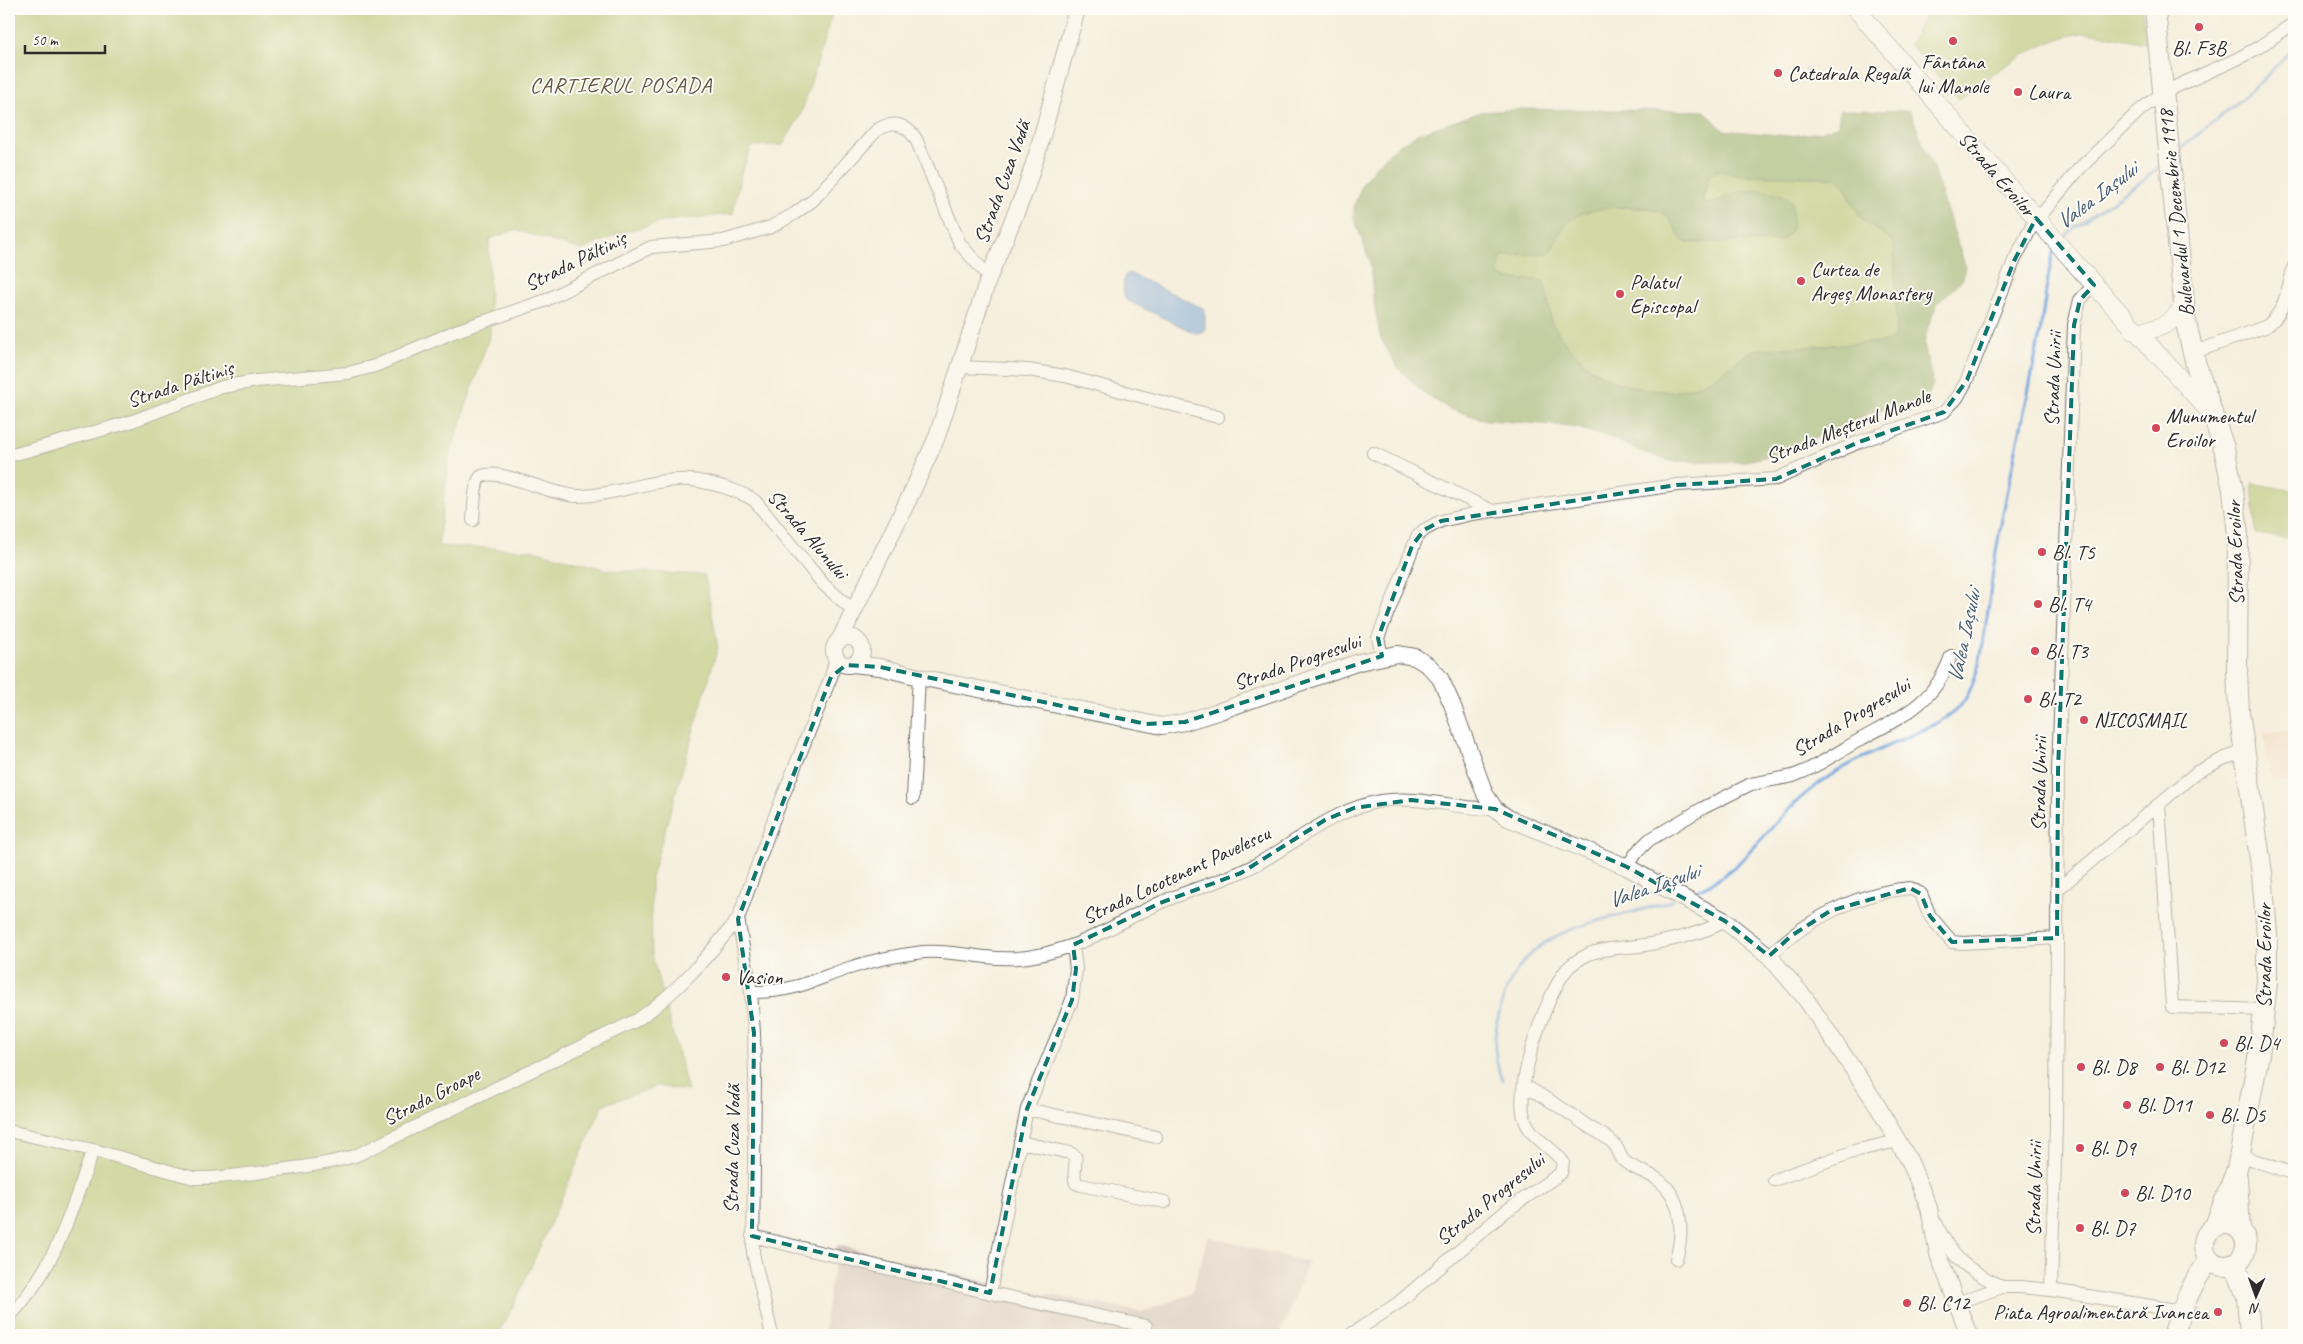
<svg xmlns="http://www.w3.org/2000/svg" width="2303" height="1344" font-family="Caveat,sans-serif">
<rect width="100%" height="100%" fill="#fdfcf7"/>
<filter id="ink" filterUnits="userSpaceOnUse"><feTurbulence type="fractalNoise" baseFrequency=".02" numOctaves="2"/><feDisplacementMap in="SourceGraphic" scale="10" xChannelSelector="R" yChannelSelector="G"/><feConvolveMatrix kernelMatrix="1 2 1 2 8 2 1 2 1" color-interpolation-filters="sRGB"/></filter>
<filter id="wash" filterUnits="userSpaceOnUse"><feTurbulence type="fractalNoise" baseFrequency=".0096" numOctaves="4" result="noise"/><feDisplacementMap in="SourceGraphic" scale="20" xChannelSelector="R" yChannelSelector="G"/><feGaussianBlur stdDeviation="1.12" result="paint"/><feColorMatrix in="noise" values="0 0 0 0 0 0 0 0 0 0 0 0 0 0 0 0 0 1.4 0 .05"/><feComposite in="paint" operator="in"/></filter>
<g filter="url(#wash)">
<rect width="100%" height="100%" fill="#f6efdd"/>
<path fill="#f2d4be" d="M2294,730v50l-24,2 -6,-50z"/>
<path fill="#cfc0ba" d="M1208,1237l100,25 -28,73h-457l14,-90 165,41 140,26 49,-18z"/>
<path fill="#a8bf64" stroke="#6a7548" d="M9,9h825l-33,105 -18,31 -31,1 -12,30 -7,38 -67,7 -43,11 -41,18 -67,-20 -26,9 1,95 -41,124 -11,88 95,4 76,20 96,5 13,72 -67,231 1,77 36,136 -31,-5 -54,19 -90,202 -16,28h-488z
M1929,9h213l4,34c-15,-2 -52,-12 -65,-10 -46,9 -86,39 -122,66l-50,-55z
M1718,171l27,4 92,3c12,11 14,25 23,38 8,11 25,16 34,28l3,82 -2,11 -9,5 -133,8 -38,27 -22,10 -21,5 -30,-3 -29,-8 -21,-12 -25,-24 -16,-23 -4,-33 -8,-9 -34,-1 -6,-4v-12l3,-7 50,-7c17,-42 39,-44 81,-41 9,1 20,-1 27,3 16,9 14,23 26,32l97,-3 9,-38c-4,-4 -10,-8 -17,-9 -7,-2 -40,0 -47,3 -9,4 -14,10 -25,7v-6l7,-23z
M2252,483l42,8v48l-38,-5z"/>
<path fill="#86a65a" stroke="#586842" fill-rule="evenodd" d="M1522,109l183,2 18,19 67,6 30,-4 18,-7 2,-15 70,1 23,57 32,97 -2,14 -26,25 -9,22 -4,19 9,38 -4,11 -9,9 -50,10 -87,40 -42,9 -70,-1 -29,-9 -28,-13 -44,-13 -84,-6 -37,-11 -26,-17 -26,-25 -17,-30 -7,-40 -3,-35 -16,-44v-12l9,-24 13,-16 21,-20 20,-12 64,-22zM1718,171l27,4 92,3c12,11 14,25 23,38 8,11 25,16 34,28l3,82 -3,11 -8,5 -133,8 -38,27 -22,10 -21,5 -30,-3 -29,-8 -21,-11 -25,-25 -16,-23 -7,-40 -5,-2 -34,-1 -6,-4v-12l3,-7 47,-3c10,-13 8,-22 23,-34 15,-13 77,-17 92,-5 12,9 11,21 22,29l87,-2c24,-3 19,-20 19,-39 -14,-14 -46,-15 -64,-6 -9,4 -15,10 -25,7v-6l7,-23z"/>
<path fill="#6fa3dc" stroke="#4d6784" d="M1129,273l76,36v19l-2,4 -8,1 -69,-33c-4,-9 -3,-15 -1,-25z"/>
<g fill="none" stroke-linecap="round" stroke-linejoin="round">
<path stroke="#6fa3dc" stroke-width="3" d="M2176,152l76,-61 42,-44
M2061,240l15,-14 70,-48 16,-14
M1688,894c59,-21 79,-72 125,-106 28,-22 60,-35 92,-50 19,-9 41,-17 55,-32 25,-26 28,-111 35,-148 12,-72 29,-142 43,-214 6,-31 8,-64 16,-95
M1502,1081c-10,-31 -9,-44 -1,-75 24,-87 102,-80 172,-106"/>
</g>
</g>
<g filter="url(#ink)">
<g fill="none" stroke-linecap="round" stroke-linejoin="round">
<g stroke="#727069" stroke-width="14">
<path id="minor" d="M2192,353l73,-26c20,-12 23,-40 29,-61
M960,367l68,3 37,6 153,41
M1373,453l119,58
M9,456l121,-34 92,-35 34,-6 92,-8 27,-7 81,-35 88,-30 107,-54 72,-6 48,-14 23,-13 18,-13 65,-71c16,-10 29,-6 39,9l44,105 29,33
M473,520c1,-9 1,-41 9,-44 19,-8 71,20 96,20 38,0 76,-19 113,-16 11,1 22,4 33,7 11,4 22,7 31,14l69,84 29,25
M1382,656l-4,-18 39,-101 7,-7 17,-9 31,-7 205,-29 99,-6 83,-37 85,-30 13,-14 10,-18 47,-119 18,-35 47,-57 61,-59 24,-18 73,-33 22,-12 35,-24
M913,798l6,-121
M2159,804l13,203 93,3
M1627,867l10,-15 12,-12 54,-32 48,-24 42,-8 12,-5c19,-9 37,-21 56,-32 40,-22 74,-36 90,-83
M2057,890l140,-118 28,-14 19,-6
M1769,956c38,-37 88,-63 141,-68l11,6 9,22 22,26 11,1 94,-5
M751,992c42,0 58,-10 95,-23 24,-8 52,-14 77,-17 21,-2 42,3 63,5 32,4 55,-1 85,-11 31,-11 59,-30 89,-43 31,-14 65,-22 95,-38 43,-23 76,-55 126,-64 38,-6 75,8 114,8
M1525,1086c21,12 41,24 61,39 9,6 21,11 28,19 5,5 5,12 10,17 9,8 23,11 33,18 26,18 27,53 19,80
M1027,1109l129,28
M9,1131l84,19 101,28c21,1 41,-3 62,-5 33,-4 67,-8 99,-17l282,-136c40,-27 71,-64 101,-101
M1020,1142l50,11 5,3c2,9 -3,18 1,27l5,2 84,17
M2239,1155l55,19
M1774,1180l84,-30 40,-9
M1936,1223c16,37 31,46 66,64
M752,1236l238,57 156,33
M2051,1290l5,-164 2,-355 16,-446 6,-25 14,-15
M990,1293l37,-184 45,-109 4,-31 -3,-24
M1956,1303l46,-16h18l31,3 131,21
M9,1317c48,-51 61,-104 84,-167
M772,1335l-19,-82 2,-175 -1,-45 -3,-41 -13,-73 35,-98 58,-144 5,-20
M1350,1335l48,-32 108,-92 55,-38 2,-11c-11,-15 -32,-24 -38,-42 -12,-32 21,-125 42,-151 6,-7 14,-11 22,-15 17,-7 38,-6 56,-9 27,-5 56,-11 80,-24"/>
</g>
<g stroke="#727069" stroke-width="18">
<path id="tertiary" d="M834 651a14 14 0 1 1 28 0a14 14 0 1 1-28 0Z
M839,641l73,-149 24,-53 53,-162 36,-86 12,-37 40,-145
M853,664l27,3 39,10 243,49 23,-4 35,-11 139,-49 38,-8 18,3 14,9 11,12 12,26 33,90 10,15 13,9 119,49 98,54 44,35 36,42 69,102 36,62 19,46 9,46 31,81"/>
</g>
<g stroke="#727069" stroke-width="19">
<path id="secondary" d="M1856,9l224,260 132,145
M2134,331c23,0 38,-6 50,-26"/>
</g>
<g stroke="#727069" stroke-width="22">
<path id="primary" d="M2155,9l31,314 10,42 28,83 9,42 5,45 -1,138 2,39 23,161 5,61v48l-7,66 -23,121 -22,57
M2237,1178l3,52
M2204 1245a21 21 0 1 1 42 0a21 21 0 1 1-42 0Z
M2235,1264l12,33 3,38
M2173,1335c10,-27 18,-53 37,-75"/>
</g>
<use href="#minor" stroke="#fff" stroke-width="12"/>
<use href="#tertiary" stroke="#fff" stroke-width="16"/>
<use href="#secondary" stroke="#fff" stroke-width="18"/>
<use href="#primary" stroke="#fff" stroke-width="20"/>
</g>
</g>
<path d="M0 0H2303V1344H0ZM2036,218l58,67 -14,15 -6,25 -16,446 -1,167 -105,4 -22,-26 -9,-22 -11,-6 -80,23 -39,25 -22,20 -44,-35 -98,-54 -132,-58 -84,-9 -57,8 -29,12 -84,53 -81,30 -87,42 3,24 -4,31 -45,109 -37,184 -238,-57 2,-203 -16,-114 93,-242 15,-12 34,2 266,57 39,-2 197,-66 -4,-18 34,-92 12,-16 17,-9 236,-36 99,-6 83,-37 85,-30 23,-32 47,-119z" fill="#f6efdd" fill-opacity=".55" fill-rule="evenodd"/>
<path fill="none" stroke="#0f766e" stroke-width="4" stroke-dasharray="10 6" stroke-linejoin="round" d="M2036,218l58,67 -14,15 -6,25 -16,446 -1,167 -105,4 -22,-26 -9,-22 -11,-6 -80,23 -39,25 -22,20 -44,-35 -98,-54 -132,-58 -84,-9 -57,8 -29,12 -84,53 -81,30 -87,42 3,24 -4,31 -45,109 -37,184 -238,-57 2,-203 -16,-114 93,-242 15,-12 34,2 266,57 39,-2 197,-66 -4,-18 34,-92 12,-16 17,-9 236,-36 99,-6 83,-37 85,-30 23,-32 47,-119z"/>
<g fill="#d1495b" stroke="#fdfcf7" stroke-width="2">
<circle cx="2199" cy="27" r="5"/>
<circle cx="1953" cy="41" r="5"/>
<circle cx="1778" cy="73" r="5"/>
<circle cx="2018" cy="92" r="5"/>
<circle cx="1801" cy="281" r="5"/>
<circle cx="1620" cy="294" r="5"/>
<circle cx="2156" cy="428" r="5"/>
<circle cx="2042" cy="552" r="5"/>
<circle cx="2038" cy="604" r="5"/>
<circle cx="2035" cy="651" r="5"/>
<circle cx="2028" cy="699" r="5"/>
<circle cx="2084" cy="720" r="5"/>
<circle cx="726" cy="977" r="5"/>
<circle cx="2224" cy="1043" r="5"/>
<circle cx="2081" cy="1067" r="5"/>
<circle cx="2160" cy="1067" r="5"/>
<circle cx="2127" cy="1105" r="5"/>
<circle cx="2210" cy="1115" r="5"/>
<circle cx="2080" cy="1148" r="5"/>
<circle cx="2125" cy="1193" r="5"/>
<circle cx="2080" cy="1228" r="5"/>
<circle cx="1907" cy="1303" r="5"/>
<circle cx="2218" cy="1312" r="5"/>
</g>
<g text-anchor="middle" stroke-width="4" stroke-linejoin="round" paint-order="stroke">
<g font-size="21" fill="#2b2b2b" stroke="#fdfcf7" text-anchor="start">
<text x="2199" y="55" text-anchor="middle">Bl. F3B</text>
<text x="1953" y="69" text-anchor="middle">Fântâna<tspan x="1953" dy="24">lui Manole</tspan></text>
<text x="1788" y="80">Catedrala Regală</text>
<text x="2028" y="99">Laura</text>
<text x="1811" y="276">Curtea de<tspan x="1811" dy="24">Argeș Monastery</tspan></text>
<text x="1630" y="289">Palatul<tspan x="1630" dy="24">Episcopal</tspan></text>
<text x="2166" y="423">Munumentul<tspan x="2166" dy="24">Eroilor</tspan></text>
<text x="2052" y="559">Bl. T5</text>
<text x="2048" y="611">Bl. T4</text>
<text x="2045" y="658">Bl. T3</text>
<text x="2038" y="706">Bl. T2</text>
<text x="2094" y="727">NICOSMAIL</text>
<text x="736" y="984">Vasion</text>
<text x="2234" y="1050">Bl. D4</text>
<text x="2091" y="1074">Bl. D8</text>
<text x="2170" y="1074">Bl. D12</text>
<text x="2137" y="1112">Bl. D11</text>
<text x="2220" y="1122">Bl. D5</text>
<text x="2090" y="1155">Bl. D9</text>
<text x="2135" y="1200">Bl. D10</text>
<text x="2090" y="1235">Bl. D7</text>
<text x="1917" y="1310">Bl. C12</text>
<text x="2208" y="1319" text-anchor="end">Piata Agroalimentară Ivancea</text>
</g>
<g font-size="21" fill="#2b2b2b" stroke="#fdfcf7">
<text transform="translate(1997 174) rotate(49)" y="7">Strada Eroilor</text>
<text transform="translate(1002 182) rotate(-70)" y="7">Strada Cuza Vodă</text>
<text transform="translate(2176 213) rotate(-96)" y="7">Bulevardul 1 Decembrie 1918</text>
<text transform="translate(575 261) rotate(-26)" y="7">Strada Păltiniș</text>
<text transform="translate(2053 379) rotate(-88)" y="7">Strada Unirii</text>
<text transform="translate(180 384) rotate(-18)" y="7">Strada Păltiniș</text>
<text transform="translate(1848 426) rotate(-21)" y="7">Strada Meșterul Manole</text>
<text transform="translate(808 534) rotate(49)" y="7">Strada Alunului</text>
<text transform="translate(2235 553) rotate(-92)" y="7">Strada Eroilor</text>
<text transform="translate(1297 662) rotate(-19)" y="7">Strada Progresului</text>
<text transform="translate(1851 717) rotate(-31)" y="7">Strada Progresului</text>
<text transform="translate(2039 784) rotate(-89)" y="7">Strada Unirii</text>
<text transform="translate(1176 875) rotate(-25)" y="7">Strada Locotenent Pavelescu</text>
<text transform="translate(2264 956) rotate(-90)" y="7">Strada Eroilor</text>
<text transform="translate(431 1096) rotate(-27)" y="7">Strada Groape</text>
<text transform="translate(732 1149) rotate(-89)" y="7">Strada Cuza Vodă</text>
<text transform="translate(2034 1189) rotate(-89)" y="7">Strada Unirii</text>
<text transform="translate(1490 1199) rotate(-39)" y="7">Strada Progresului</text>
</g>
<g font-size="22" letter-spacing="1" fill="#635441" stroke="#fdfcf7">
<text x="621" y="92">CARTIERUL POSADA</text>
</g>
<g font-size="22" font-style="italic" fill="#465b72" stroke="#fdfcf7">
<text transform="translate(2096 195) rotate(-37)" y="8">Valea Iașului</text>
<text transform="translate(1963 636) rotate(-78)" y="8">Valea Iașului</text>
<text transform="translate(1653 885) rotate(-19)" y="8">Valea Iașului</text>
</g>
</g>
<rect width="2303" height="1344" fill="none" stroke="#fdfcf7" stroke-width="30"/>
<g transform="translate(2256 1296) rotate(182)" stroke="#fdfcf7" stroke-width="4" paint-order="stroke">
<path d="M0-4L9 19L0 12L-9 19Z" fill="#2b2b2b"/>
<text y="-8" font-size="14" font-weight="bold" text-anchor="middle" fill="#2b2b2b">N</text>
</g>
<path d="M25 45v8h80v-8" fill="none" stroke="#2b2b2b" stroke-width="2.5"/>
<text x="32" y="45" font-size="15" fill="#2b2b2b" stroke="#fdfcf7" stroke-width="4" paint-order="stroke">50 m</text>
</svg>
